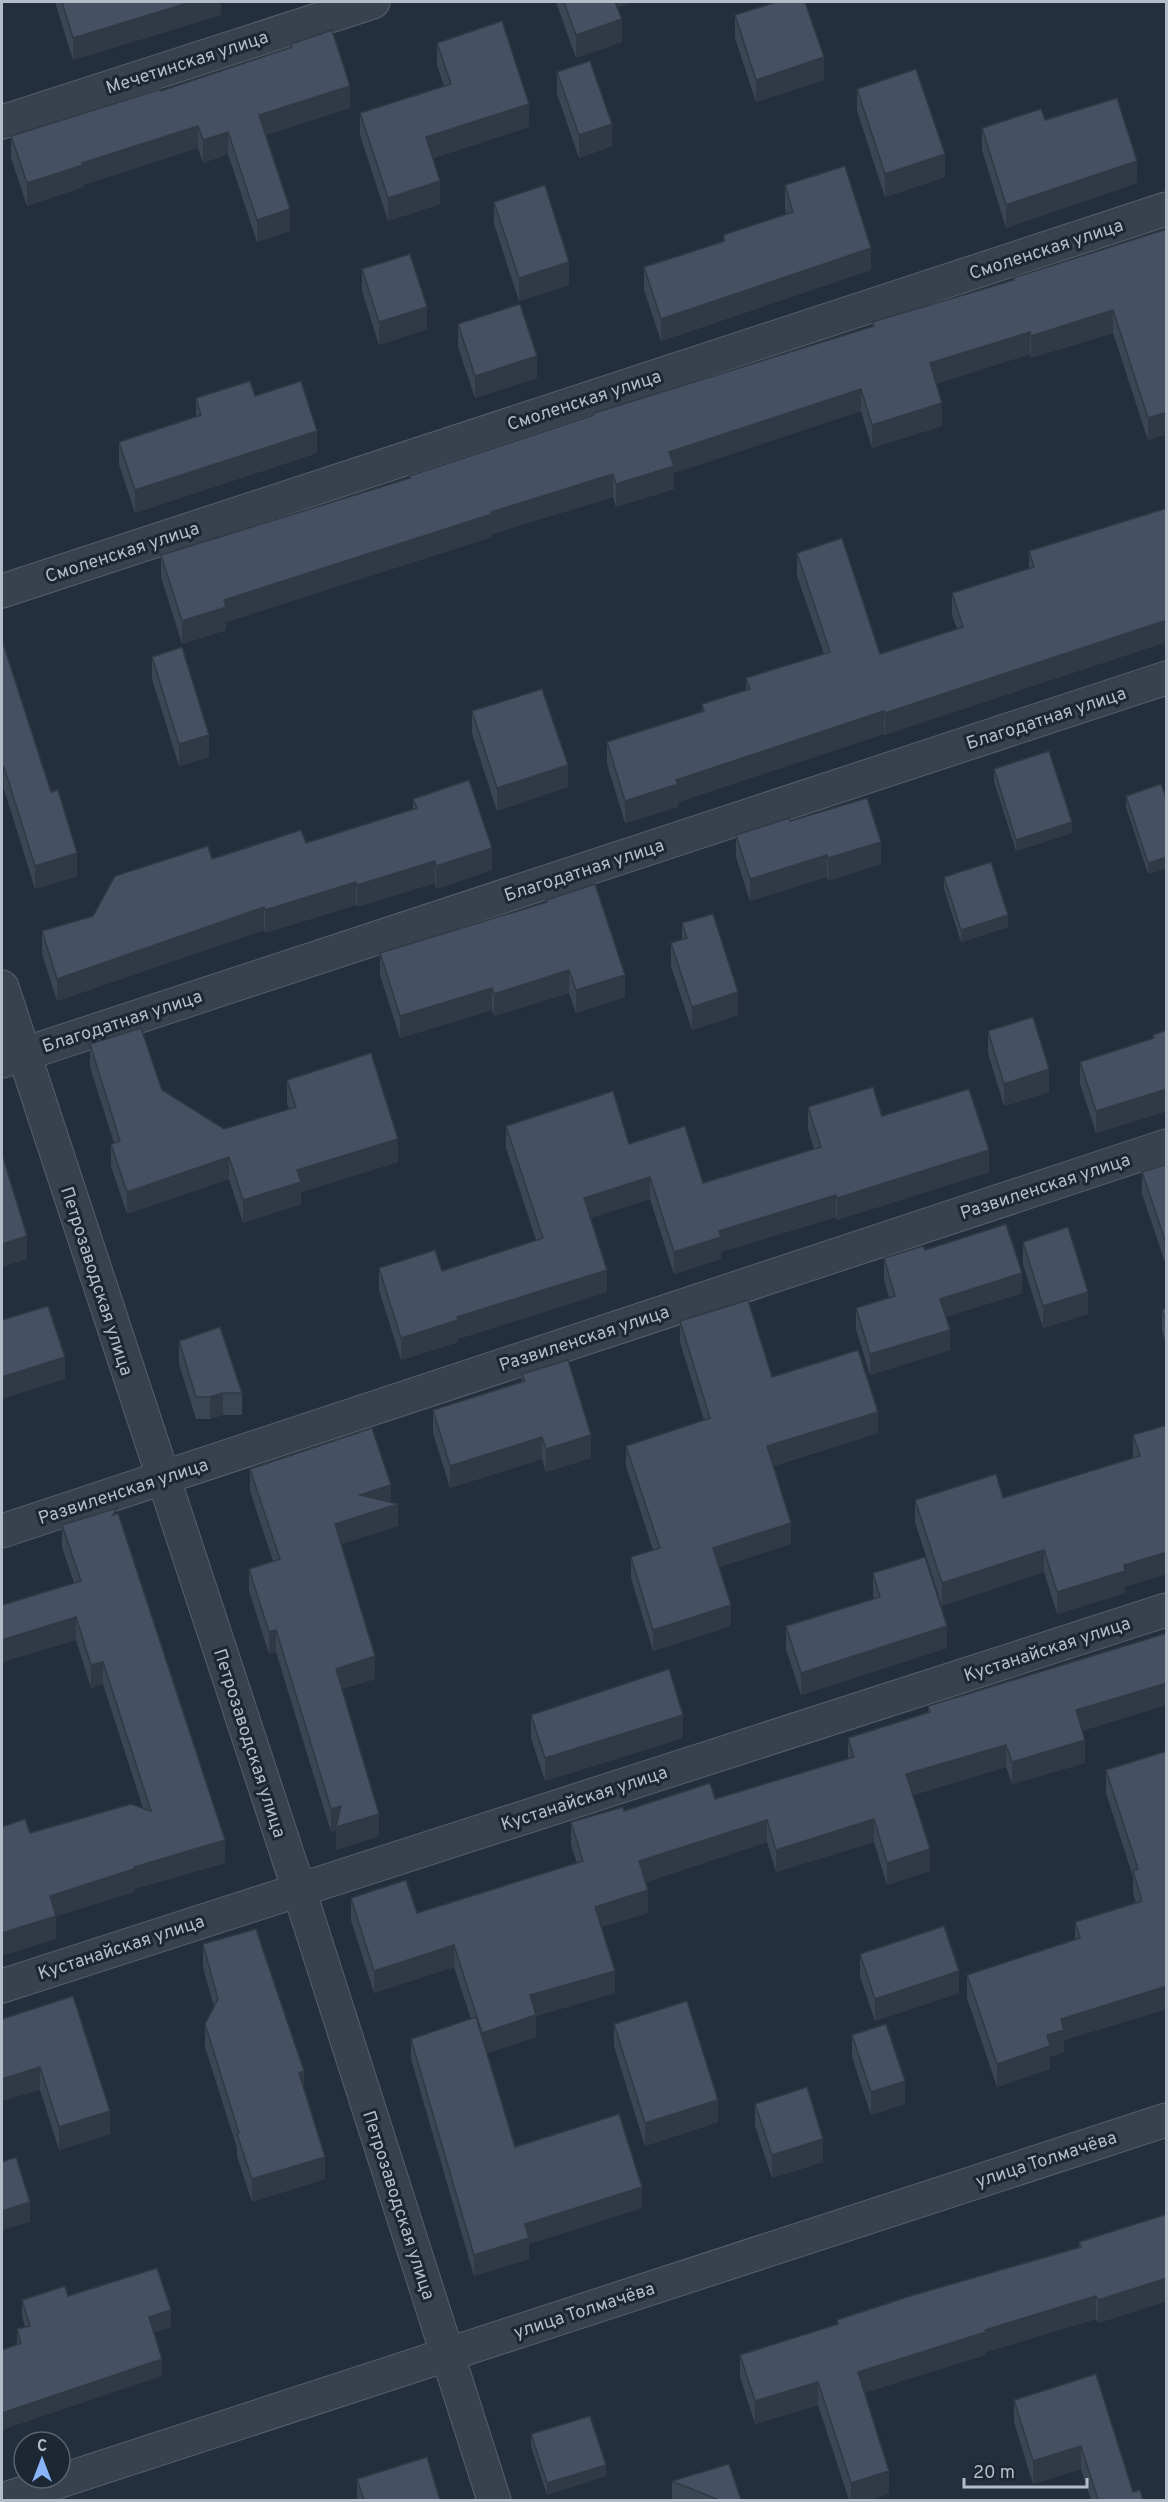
<svg xmlns="http://www.w3.org/2000/svg" width="1168" height="2502" font-family="Overpass,sans-serif">
<rect width="100%" height="100%" fill="#242f3e"/>
<g fill="none" stroke-linecap="round" stroke-linejoin="round">
<g stroke="#565f6c" stroke-width="35">
<path id="minor" d="M2,122l371,-120
M2,591l1164,-382
M2,987l297,903 195,610
M3,1061l1163,-383
M2,1531l1164,-385
M2,1986l1164,-376
M2,2500l1164,-380"/>
</g>
<use href="#minor" stroke="#38414e" stroke-width="33"/>
</g>
<path fill="#3b4654" d="M55,2h166v13l-148,45z
M556,2h77l-16,5 5,35 -46,16z
M735,15l89,65 -68,22 -21,-64z
M437,43l92,84 -96,31 7,46 -52,17 -28,-86v-22l84,-27 -7,-21z
M291,44l59,64 -84,27 24,96 -33,11 -29,-88 -25,9 -5,-15 -115,37v2l-56,19 -16,-48v-22l150,-45 130,-43z
M557,72l55,74 -33,12 -22,-64z
M857,89l88,88 -60,20 -28,-86z
M1045,120l92,63 -131,45 -24,-78v-22z
M785,185l86,85 -210,71 -17,-51v-23l79,-25v-7l63,-21 -1,-6z
M494,202l75,83 -50,16 -25,-77z
M1167,229v205l-19,6 -35,-107 -82,25 -1,-4 -94,30 6,42 -70,22 -11,-37 -187,62v16l-58,18 -3,-10 -121,37v3l-266,85v8l-44,14 -21,-67v-22l248,-76v-3l185,-61v-2l278,-86v-5l141,-42v-2z
M362,269l65,60 -48,16 -17,-54z
M458,324l79,54 -62,20 -17,-51z
M255,396l62,57 -182,60 -16,-49v-22l77,-25v-19z
M1167,508l-282,227 -1,-1 -206,68v5l-53,16 -18,-59v-22l95,-30v-8l44,-14v-12l78,-24 -27,-78v-23l83,101 77,-25 -5,-14v-22l77,-24v-18z
M2,640l75,236 -42,13 -31,-100z
M152,657l57,100 -30,9 -27,-87z
M472,711l96,76 -71,24 -25,-77z
M994,769l78,64 -56,18 -22,-70z
M1126,796l41,4v68l-19,6 -22,-67z
M413,799l79,71 -56,19 -1,-6 -78,24 -1,-2 -91,28 -1,-3 -207,71 -15,-47v-23l51,-15 119,-57 94,-16 107,-33z
M790,821l91,43 -53,17 -1,-4 -77,24 -14,-44v-22z
M944,877l64,50 -47,15 -17,-53z
M546,900l79,97 -49,16 -7,-20 -75,23 -2,-6 -92,28 -20,-63v-22l166,-51z
M682,923l56,92 -46,15 -21,-64v-23l11,-4z
M1167,1030v81l-71,22 -16,-49v-22l73,-24v-3z
M988,1031l61,61 -45,14 -16,-53z
M90,1044l134,85 65,-20 -2,-6v-23l111,82 -97,30v12l-58,19 -14,-44 -102,35 -16,-48v-22l3,-1 -24,-76z
M808,1107l74,9 107,56 -152,48 -1,-3 -115,35v7l-47,15 -24,-75 -60,19 17,74 -149,47v3l-57,18 -22,-70v-22l63,3 94,-31 -30,-92v-22l123,18 74,39 111,-34 -6,-20z
M1167,1164v104l-25,-74v-22z
M1023,1242l65,72 -45,14 -20,-64z
M925,1250l97,43 -76,24 4,33 -80,25 -14,-46v-21l33,-10 -5,-19v-21z
M1167,1308v37l-5,-13v-22z
M680,1321l92,56 106,56 -105,33 18,78 -72,23 12,59 -78,25 -22,-73v-21l22,-7 -27,-84v-20l78,-26 -24,-78z
M179,1341l63,52v22h-19l-13,4h-14l-17,-55z
M522,1374l69,84 -45,14 -4,-13 -92,29 -17,-55v-23l89,-28z
M1167,1425l-42,162v6l-68,21 -13,-42 -102,34 -27,-84v-22l88,-2 130,-40v-23z
M250,1469l141,33 7,24 -57,18 34,135 -33,10 37,147 -43,14v-20l-5,2 -55,-180 -7,2 -20,-63v-22l24,-8 -23,-70z
M117,1514l108,349 -91,26v3l-78,24v23l-26,-106 113,-25 -40,-124 -12,4 -15,-48 -74,22v-57l72,-22 -12,-36v-22z
M873,1573l74,75 -146,47 -15,-46v-23l88,-27 -1,-3z
M928,1706l154,25 3,32 -73,21 -6,-17 -93,28 17,76 -43,14 -13,-43 -98,30 -9,-30 -121,40 2,31 -47,14 14,66 -79,23v21l-49,16 28,94 127,61 -113,36v15l-55,17 -63,-217v-20l60,-20 -17,-52 -80,26 -23,-73v-22l66,15 160,-50 -6,-18v-23l53,-11 91,-12 133,-40v-21l80,-25z
M531,1715l152,23 -138,43 -14,-43z
M1167,1751v258l-103,31v12l-14,5v12l-53,18 -30,-89v-23l108,-35v-18l61,-19 -3,-10v-16l-27,-84v-23z
M203,1944l122,235 -73,23 -15,-46v-8l-32,-101v-23l9,-17 -11,-40z
M860,1954l99,39 -84,28 -15,-45z
M2,2019l108,115 -51,16 -19,-60z
M614,2024l104,98 -73,24 -31,-100z
M852,2035l53,69 -34,11 -19,-58z
M755,2104l68,58 -51,16 -17,-52z
M1167,2214v87l-69,22 -2,-4 -110,33v3l-122,37 25,102 -21,6h-19l-31,-95 -63,19 -15,-47v-22l97,-31v-4l242,-73v-5z
M68,2296l103,31 -17,5 8,44 -145,-31v-16l8,-2 -3,-10v-17z
M1096,2374l37,118 10,8h-52l-10,-31 -48,15 -19,-62v-22z
M531,2434l75,42 -59,19 -16,-49z
M357,2479l83,21h-83z
M672,2481l69,19h-69z"/>
<path fill="#303945" d="M191,2h30v13l-148,45v-22z
M610,2h23l-23,7z
M622,19v23l-46,16v-23z
M824,57v23l-68,22v-22z
M350,86v22l-91,29v-22z
M529,104v23l-103,33v-23z
M612,124v22l-33,12v-23z
M198,126v22l-115,37v2l-56,19v-23l55,-20z
M228,132v22l-25,9v-23z
M945,154v23l-60,20v-23z
M1137,161v22l-131,45v-23z
M440,181v23l-52,17v-23z
M290,209v22l-33,11v-22z
M871,248v22l-210,71v-22z
M569,262v23l-50,16v-23z
M427,307v22l-48,16v-23z
M1113,310v23l-82,25v-22z
M1030,332v22l-100,32v-23z
M537,356v22l-62,20v-22z
M861,389v22l-187,62v16l-58,18v-23l53,-32z
M942,403v23l-70,22v-23z
M1167,412v22l-19,6v-22z
M317,431v22l-182,60v-23z
M613,474v23l-121,37v3l-266,85v8l-44,14v-23l42,-21 267,-88z
M1167,620v22l-282,93v-22z
M884,711v23l-206,68v5l-53,16v-22l51,-21z
M209,735v22l-30,9v-22z
M568,765v22l-71,24v-23z
M4,767v22l-2,1v-22z
M1072,822v11l-56,18v-11z
M881,842v22l-53,17v-23z
M492,848v22l-56,19v-23z
M77,853v23l-42,13v-23z
M827,855v22l-77,24v-22z
M1167,857v11l-19,6v-11z
M435,861v22l-78,24v-22z
M356,882v23l-91,28v-23z
M264,907v23l-207,71v-22z
M1008,915v12l-47,15v-12z
M569,970v23l-75,23v-22z
M625,975v22l-49,16v-23z
M492,988v22l-92,28v-22z
M738,992v23l-46,15v-23z
M1049,1069v23l-45,14v-22z
M1167,1089v22l-71,22v-22z
M398,1139v23l-97,30v12l-58,19v-23l54,-30z
M989,1150v22l-152,48v-22z
M229,1157v22l-102,35v-22z
M650,1177v22l-66,21v-22z
M836,1195v22l-115,35v7l-47,15v-22l45,-21z
M27,1236v23l-25,8v-23z
M607,1270v22l-149,47v3l-57,18v-22l56,-21z
M1022,1273v20l-82,26v-20z
M1088,1292v22l-45,14v-22z
M950,1330v20l-80,25v-21z
M65,1357v22l-63,20v-22z
M223,1393v22l-13,4v-22z
M878,1412v21l-111,34v-21z
M591,1435v23l-45,14v-23z
M542,1437v22l-92,29v-22z
M391,1485v21l7,-2v22l-63,20v-22l25,-29z
M791,1523v21l-78,25v-21z
M1044,1550v22l-102,34v-23z
M1167,1552v22l-42,13v6l-68,21v-22l67,-27z
M731,1605v21l-78,25v-21z
M76,1617v23l-74,22v-22z
M947,1626v22l-146,47v-22z
M276,1630v22l-7,2v-22z
M375,1656v23l-39,12v-22z
M103,1662v22l-12,4v-23z
M1167,1683v22l-91,28v-23z
M683,1715v23l-138,43v-23z
M1085,1740v23l-73,21v-22z
M1006,1745v22l-100,30v-23z
M341,1806l38,8v22l-43,14v-20l-5,2v-23z
M874,1819v23l-98,30v-22z
M767,1820v22l-128,42v-23z
M225,1840v23l-91,26v3l-78,24v23l-54,17v-23l48,-37 84,-29z
M930,1849v22l-43,14v-22z
M648,1890v23l-53,16v-22z
M454,1945v22l-80,26v-22z
M615,1971v22l-79,23v21l-54,18v-22l48,-38z
M959,1971v22l-84,28v-22z
M1167,1986v23l-103,31v12l-14,5v12l-53,18v-23l50,-29 14,-16z
M40,2067v23l-38,11v-22z
M304,2071v22l-5,-20z
M905,2081v23l-34,11v-23z
M718,2100v22l-73,24v-23z
M110,2111v23l-51,16v-23z
M823,2139v23l-51,16v-23z
M325,2157v22l-73,23v-23z
M642,2187v21l-113,36v15l-55,17v-21l51,-31z
M30,2202v20l-28,8v-19z
M1167,2278v23l-69,22v-23z
M1096,2296v23l-110,33v3l-128,40v-23l127,-42z
M171,2310v17l-22,7v-17z
M162,2359v17l-160,54v-17z
M818,2382v23l-63,19v-23z
M1081,2446v23l-48,15v-23z
M606,2465v11l-59,19v-12z
M889,2471v23l-21,6h-17v-17z"/>
<path fill="#455162" stroke="#303945" stroke-width="1.5" d="M62,2h129l-118,36z
M564,2h51l7,17 -46,16z
M777,2h28l19,55 -68,23 -21,-65z
M502,21l27,83 -103,33 14,44 -52,17 -28,-85 91,-29 -14,-41z
M332,30l18,56 -91,29 31,94 -33,11 -29,-88 -25,8 -5,-14 -116,37 1,2 -56,18 -16,-47 150,-47v2l131,-44 -1,-3z
M590,61l22,63 -33,11 -22,-63z
M916,69l29,85 -60,20 -28,-85z
M1117,98l20,63 -131,44 -24,-77 59,-19 4,11z
M845,166l26,82 -210,71 -17,-52 81,-26 -2,-6 70,-23 -8,-27z
M545,185l24,77 -50,16 -25,-76z
M1167,229v183l-19,6 -35,-108 -82,26 -1,-4 -100,31 12,40 -70,22 -11,-36 -192,63 5,14 -58,18 -3,-10 -122,38 1,2 -268,86 2,7 -44,14 -21,-66 249,-77 -1,-2 185,-61v-2l280,-87 -2,-4 142,-42 -1,-2z
M410,254l17,53 -48,15 -17,-53z
M520,304l17,52 -62,20 -17,-52z
M250,381l5,15 46,-15 16,50 -182,59 -16,-48 82,-27 -5,-17z
M1167,508v112l-282,93 -1,-2 -208,69 2,4 -53,17 -18,-59 97,-31 -2,-7 48,-15 -4,-11 84,-26 -33,-99 45,-15 38,116 83,-27 -11,-34 82,-26 -5,-16z
M2,640l49,152 7,-2 19,63 -42,13 -31,-99 -2,1z
M182,647l27,88 -30,9 -27,-87z
M542,689l26,76 -71,23 -25,-77z
M1049,751l23,71 -56,18 -22,-71z
M469,780l23,68 -56,18 -1,-5 -78,24 -1,-3 -91,28 -1,-3 -207,72 -15,-48 51,-15 22,-40 93,-30 4,13 89,-29 5,13 111,-35 -4,-9z
M1161,784l6,16v57l-19,6 -22,-67z
M867,798l14,44 -53,16 -1,-3 -77,24 -14,-44 53,-17 1,3z
M991,862l17,53 -47,15 -17,-53z
M595,884l30,91 -49,15 -7,-20 -75,24 -2,-6 -92,28 -20,-63 167,-51 -1,-2z
M713,914l25,78 -46,15 -21,-64 16,-5 -5,-15z
M1033,1017l16,52 -45,15 -16,-53z
M141,1028l21,62 62,39 72,-22 -9,-27 84,-27 27,86 -101,31 4,12 -58,18 -14,-43 -102,35 -16,-48 9,-3 -30,-97z
M1167,1030v59l-71,22 -16,-49 74,-24 -1,-3z
M873,1087l9,29 87,-27 20,61 -152,48 -1,-3 -117,36 2,6 -47,15 -24,-75 -66,21 23,72 -150,47 1,3 -57,18 -22,-70 56,-18 7,21 101,-33 -37,-112 107,-35 16,53 56,-18 18,57 118,-36 -13,-40z
M2,1154l25,82 -25,8z
M1167,1164v82l-25,-74z
M1006,1224l16,49 -82,26 10,31 -80,24 -14,-46 39,-12 -11,-38 39,-12 2,4z
M1068,1227l20,65 -45,14 -20,-64z
M748,1300l24,77 86,-27 20,62 -111,34 24,77 -78,25 18,57 -78,25 -22,-73 29,-9 -34,-102 84,-28 -30,-97z
M48,1306l17,51 -63,20v-57z
M1167,1308v14l-5,-12z
M220,1327l22,66h-19l-13,4h-14l-17,-56z
M568,1360l23,75 -45,14 -4,-12 -92,29 -17,-56 92,-29 -3,-7z
M1167,1425v127l-43,13 1,6 -68,21 -13,-42 -102,33 -27,-83 81,-26 7,24 137,-42 -7,-21z
M372,1428l19,57 -31,10 38,9 -63,20 40,132 -39,13 43,145 -43,13 5,-21 -10,3 -55,-179 -7,2 -20,-63 31,-10 -30,-90z
M117,1508l-4,7 5,-2 107,327 -91,27v2l-84,27 6,20 -54,17v-106l23,-8 5,14 101,-29 20,7 -48,-149 -12,3 -15,-48 -74,23v-35l79,-24 -19,-56z
M925,1557l22,69 -146,47 -15,-47 94,-29 -7,-24z
M1167,1633v50l-91,27 9,30 -73,22 -6,-17 -100,29 24,75 -43,14 -13,-44 -98,31 -9,-30 -128,41 9,29 -53,17 20,64 -85,24 6,20 -54,18 -28,-88 -80,26 -23,-73 55,-18 11,33 166,-52 -12,-39 52,-15 1,4 86,-28 5,16 139,-42 -6,-19 82,-26 -2,-6z
M669,1669l14,46 -138,43 -14,-43z
M1167,1751v235l-106,33 3,11 -17,5 3,11 -53,18 -30,-89 113,-37 -5,-16 67,-21 -9,-30 5,-2 -32,-99z
M944,1926l15,45 -84,28 -15,-45z
M256,1929l48,142 -5,2 26,84 -73,22 -15,-45 2,-1 -34,-109 13,-25 -15,-55z
M73,1996l37,115 -51,16 -19,-60 -38,12v-60z
M687,2001l31,99 -73,23 -31,-99z
M476,2017l39,130 104,-33 23,73 -117,37 4,14 -55,17 -63,-216z
M886,2024l19,57 -34,11 -19,-57z
M807,2087l16,52 -51,16 -17,-51z
M16,2157l14,45 -28,9v-49z
M1167,2214v64l-69,22 -2,-4 -111,34 1,2 -128,40 31,99 -38,12 -33,-101 -63,19 -15,-46 98,-31 -1,-4 73,-24 171,-49 -2,-5z
M157,2268l14,42 -22,7 13,42 -160,54v-63l19,-7 -4,-14 13,-3 -8,-26 43,-14 3,10z
M1096,2374l37,118 7,-2 3,10h-45l-17,-54 -48,15 -19,-61z
M590,2416l16,49 -59,18 -16,-49z
M427,2457l13,43h-76l-7,-21z
M729,2464l12,36h-22l-47,-19z"/>
<g text-anchor="middle" stroke-width="6" stroke-linejoin="round" paint-order="stroke">
<g font-size="18" fill="#b4bcc9" stroke="#1d2633">
<text transform="translate(187 62) rotate(-18)" y="6">Мечетинская улица</text>
<text transform="translate(1046 249) rotate(-18)" y="6">Смоленская улица</text>
<text transform="translate(584 400) rotate(-18)" y="6">Смоленская улица</text>
<text transform="translate(122 552) rotate(-18)" y="6">Смоленская улица</text>
<text transform="translate(1046 718) rotate(-18)" y="6">Благодатная улица</text>
<text transform="translate(584 870) rotate(-18)" y="6">Благодатная улица</text>
<text transform="translate(122 1021) rotate(-18)" y="6">Благодатная улица</text>
<text transform="translate(1045 1186) rotate(-18)" y="6">Развиленская улица</text>
<text transform="translate(97 1281) rotate(72)" y="6">Петрозаводская улица</text>
<text transform="translate(584 1338) rotate(-18)" y="6">Развиленская улица</text>
<text transform="translate(123 1491) rotate(-18)" y="6">Развиленская улица</text>
<text transform="translate(1047 1649) rotate(-18)" y="6">Кустанайская улица</text>
<text transform="translate(250 1743) rotate(72)" y="6">Петрозаводская улица</text>
<text transform="translate(584 1798) rotate(-18)" y="6">Кустанайская улица</text>
<text transform="translate(121 1947) rotate(-18)" y="6">Кустанайская улица</text>
<text transform="translate(1046 2159) rotate(-18)" y="6">улица Толмачёва</text>
<text transform="translate(399 2205) rotate(72)" y="6">Петрозаводская улица</text>
<text transform="translate(584 2310) rotate(-18)" y="6">улица Толмачёва</text>
</g>
</g>
<rect width="1168" height="2502" fill="none" stroke="#b4bcc9" stroke-width="6"/>
<g transform="translate(42 2460)"><circle r="28" fill="#1d2633" stroke="#59626f" stroke-width="1.5"/>
<path d="M0-4.5L10 22L0 15L-10 22Z" fill="#8ab4f8"/>
<text y="-9" font-size="16" font-weight="bold" text-anchor="middle" fill="#b4bcc9">С</text>
</g>
<path d="M964 2478v9h123v-9" fill="none" stroke="#b4bcc9" stroke-width="3"/>
<text x="973" y="2478" font-size="18" fill="#b4bcc9" stroke="#1d2633" stroke-width="4.5" paint-order="stroke">20 m</text>
</svg>
